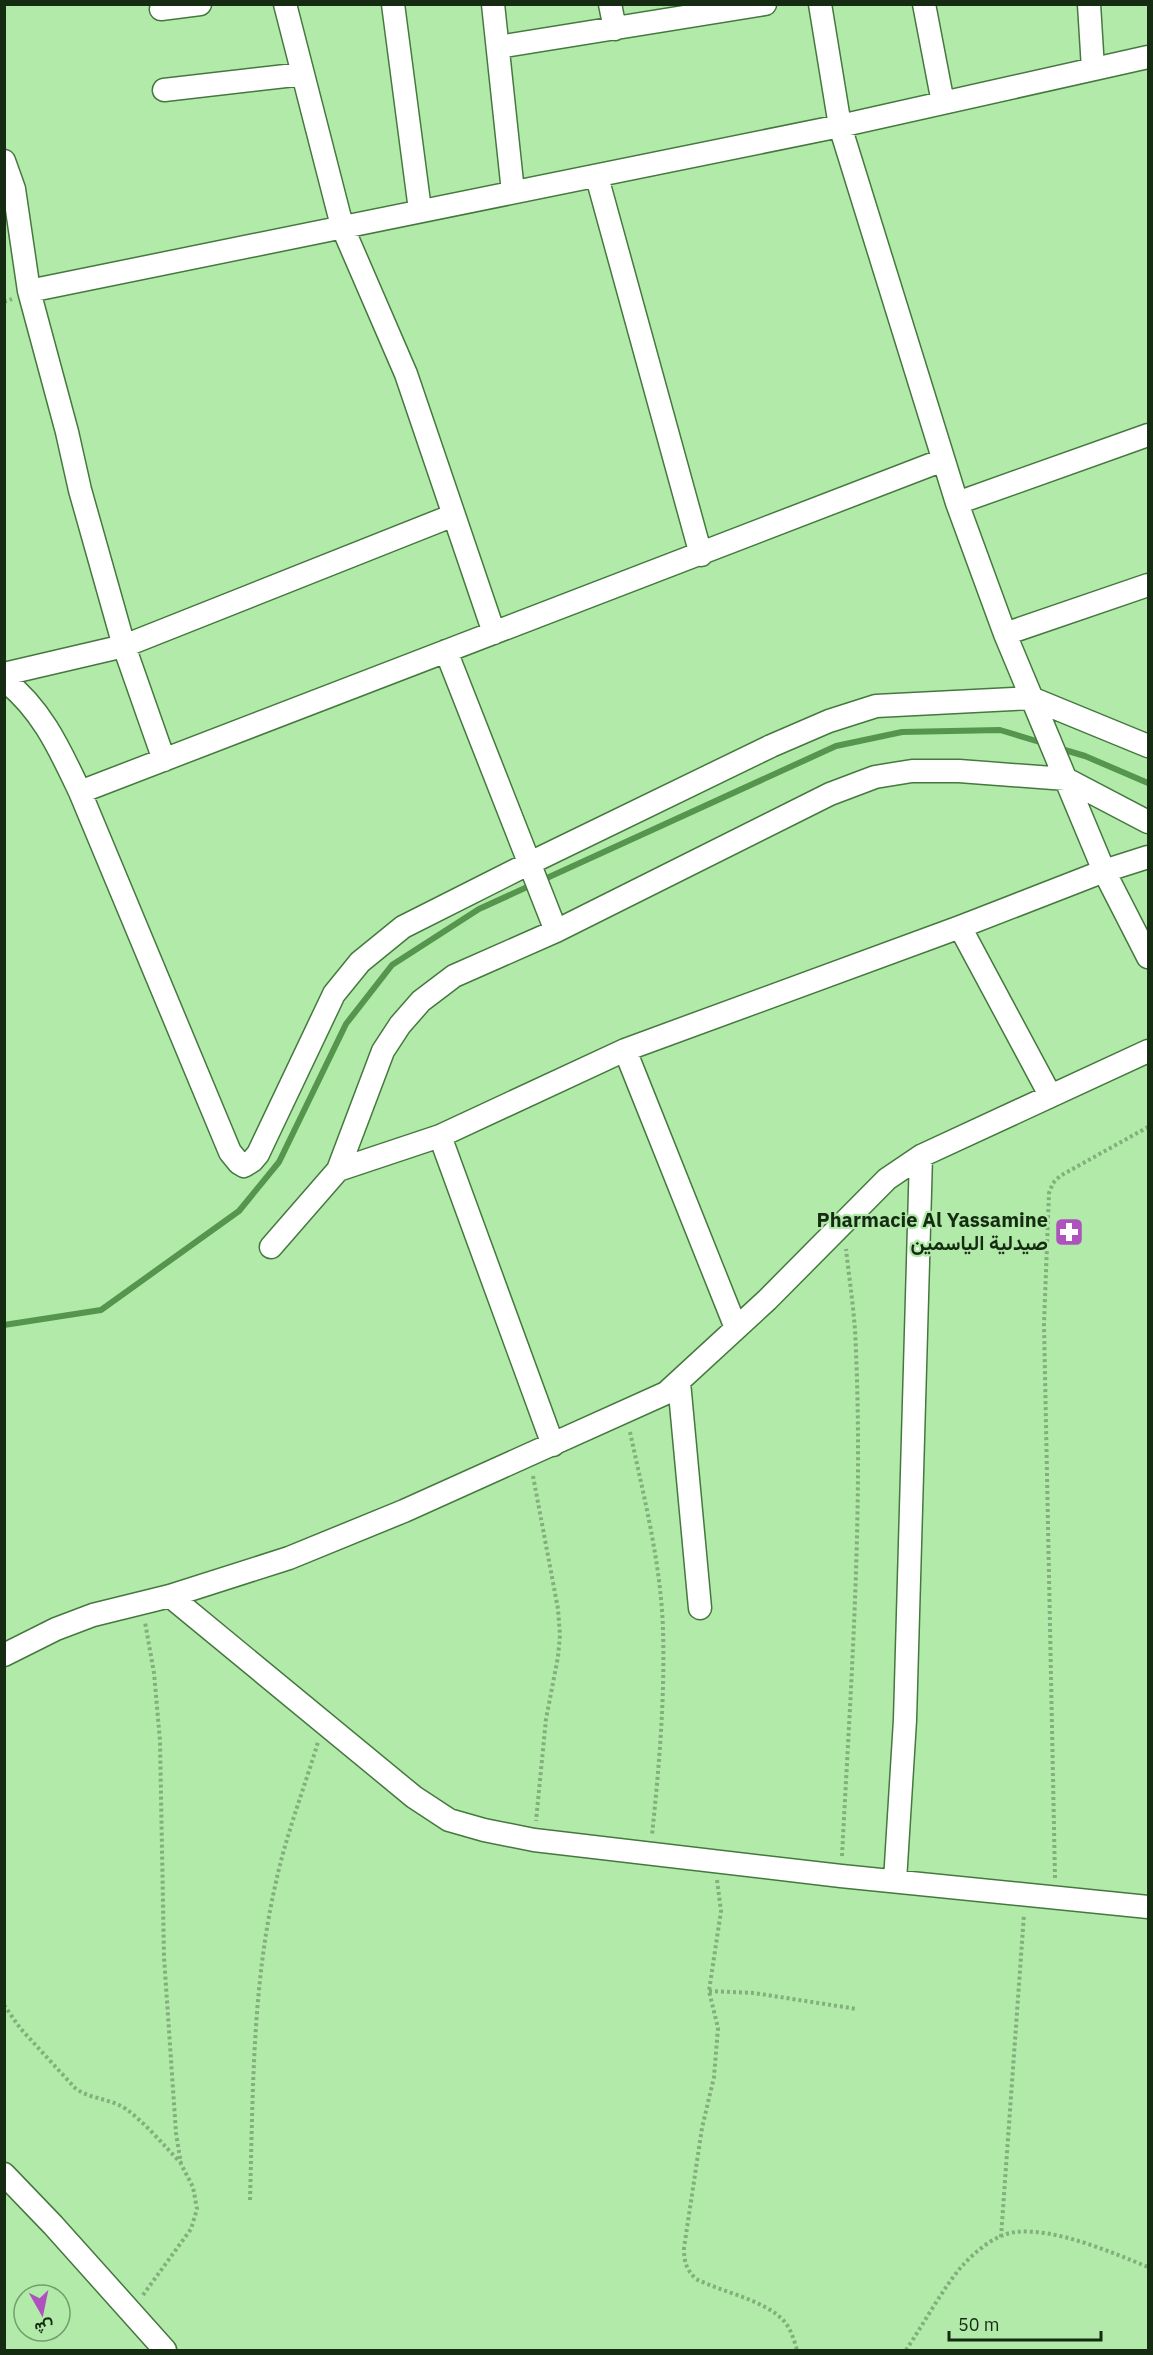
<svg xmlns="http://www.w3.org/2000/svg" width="1153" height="2355" font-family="'IBM Plex Sans',Vazirmatn,sans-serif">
<rect width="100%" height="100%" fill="#b2eaaa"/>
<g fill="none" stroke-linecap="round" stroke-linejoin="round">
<path stroke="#56954e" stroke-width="6" d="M1058,748l27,8 63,27
M4,1325l97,-15 138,-99 40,-49 67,-138 46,-59 87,-56 357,-163 66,-14 98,-2 43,13"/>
<g stroke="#45783e" stroke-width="25">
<path id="minor" d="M285,4l57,222 64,148 88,259
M393,4l27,206
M493,4l20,188
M610,4l5,25
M820,4l20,122 117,377 48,131 99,237 44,86
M924,4l19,99
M1089,4l4,65
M161,9l39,-5
M498,47l267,-43
M164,90l139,-16
M4,161l10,28 15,102 38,141 13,58 44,156 40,114
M597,177l104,378
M29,291l811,-165 308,-69
M957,503l191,-68
M1005,634l143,-49
M446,651l110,280
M4,674l120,-28 330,-131
M4,680c38,29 56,70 76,112l150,360 9,11 5,3 8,-5 6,-7 76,-160 26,-32 43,-35 125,-63 243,-118 58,-25 47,-15 155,-8 117,48
M80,792l863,-332
M960,927l90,168
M625,1050l111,278
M440,1136l113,309
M338,1170l102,-34 185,-86 335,-123 144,-56 44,-14
M271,1247l67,-77 45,-119 17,-26 21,-24 33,-25 102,-45 274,-137 45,-17 37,-6h47l107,8 82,43
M679,1382l21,226
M170,1596l244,201 35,23 35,10 50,10 307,36 307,31
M4,1655l52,-26 37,-14 77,-19 119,-38 115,-47 262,-118 101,-93 120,-121 34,-23 227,-105
M895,1881l10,-161 16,-564
M4,2174l49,51 112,125"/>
</g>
<path stroke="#82af7b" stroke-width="4" stroke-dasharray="3 3" stroke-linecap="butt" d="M4,302l8,-3
M630,1432c14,65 31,132 33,198 2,69 -4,138 -11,205
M533,1476l25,133 2,26 -2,22 -12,62 -10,102
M842,1856c9,-175 22,-351 13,-526 -2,-27 -6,-54 -9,-81
M1055,1878l-11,-554 5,-131 4,-10 7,-7 88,-49
M717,1880l4,31 -12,80 9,37 -4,49 -12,51 -18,120c0,14 2,21 12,31 26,13 69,21 88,42 7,8 10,19 13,29
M709,1991l45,2 103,16
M4,2005l16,23 55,60c13,10 29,10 44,17 18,8 47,43 62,58
M250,2200c3,-106 2,-214 26,-318 10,-47 28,-93 42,-140
M1001,2237l23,-323
M143,2295l48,-66 6,-20 -4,-22 -12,-23 -5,-31 -12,-176 -4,-216 -6,-68 -9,-51
M906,2350c17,-25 37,-62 56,-84 13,-14 33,-32 54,-34 40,-4 95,20 132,35"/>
<use href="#minor" stroke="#fff" stroke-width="22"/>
</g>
<defs>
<g id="pharmacy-square" transform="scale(1.5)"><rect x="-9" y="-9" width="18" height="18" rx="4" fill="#ae53be" stroke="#b2eaaa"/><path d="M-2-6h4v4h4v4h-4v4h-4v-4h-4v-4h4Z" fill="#fff"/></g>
</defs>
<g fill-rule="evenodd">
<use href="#pharmacy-square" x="1069" y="1232"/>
</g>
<g text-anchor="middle" stroke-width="4.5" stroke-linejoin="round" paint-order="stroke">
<g font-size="20" font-weight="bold" fill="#152b12" stroke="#b2eaaa" text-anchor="end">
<text x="1048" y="1227">Pharmacie Al Yassamine<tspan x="1048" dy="23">صيدلية الياسمين</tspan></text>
</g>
</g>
<rect width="1153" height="2355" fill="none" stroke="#152b12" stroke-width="12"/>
<g transform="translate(42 2313) rotate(171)"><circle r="28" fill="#b2eaaa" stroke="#739e6d" stroke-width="1.5"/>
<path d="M0-4.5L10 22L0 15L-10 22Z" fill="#ae53be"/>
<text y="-9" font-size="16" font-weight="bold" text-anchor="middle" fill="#152b12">ش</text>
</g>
<path d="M949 2331v9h152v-9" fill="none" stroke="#152b12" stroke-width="3"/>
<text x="958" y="2331" font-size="18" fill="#152b12" stroke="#b2eaaa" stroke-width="4.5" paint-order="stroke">50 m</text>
</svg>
